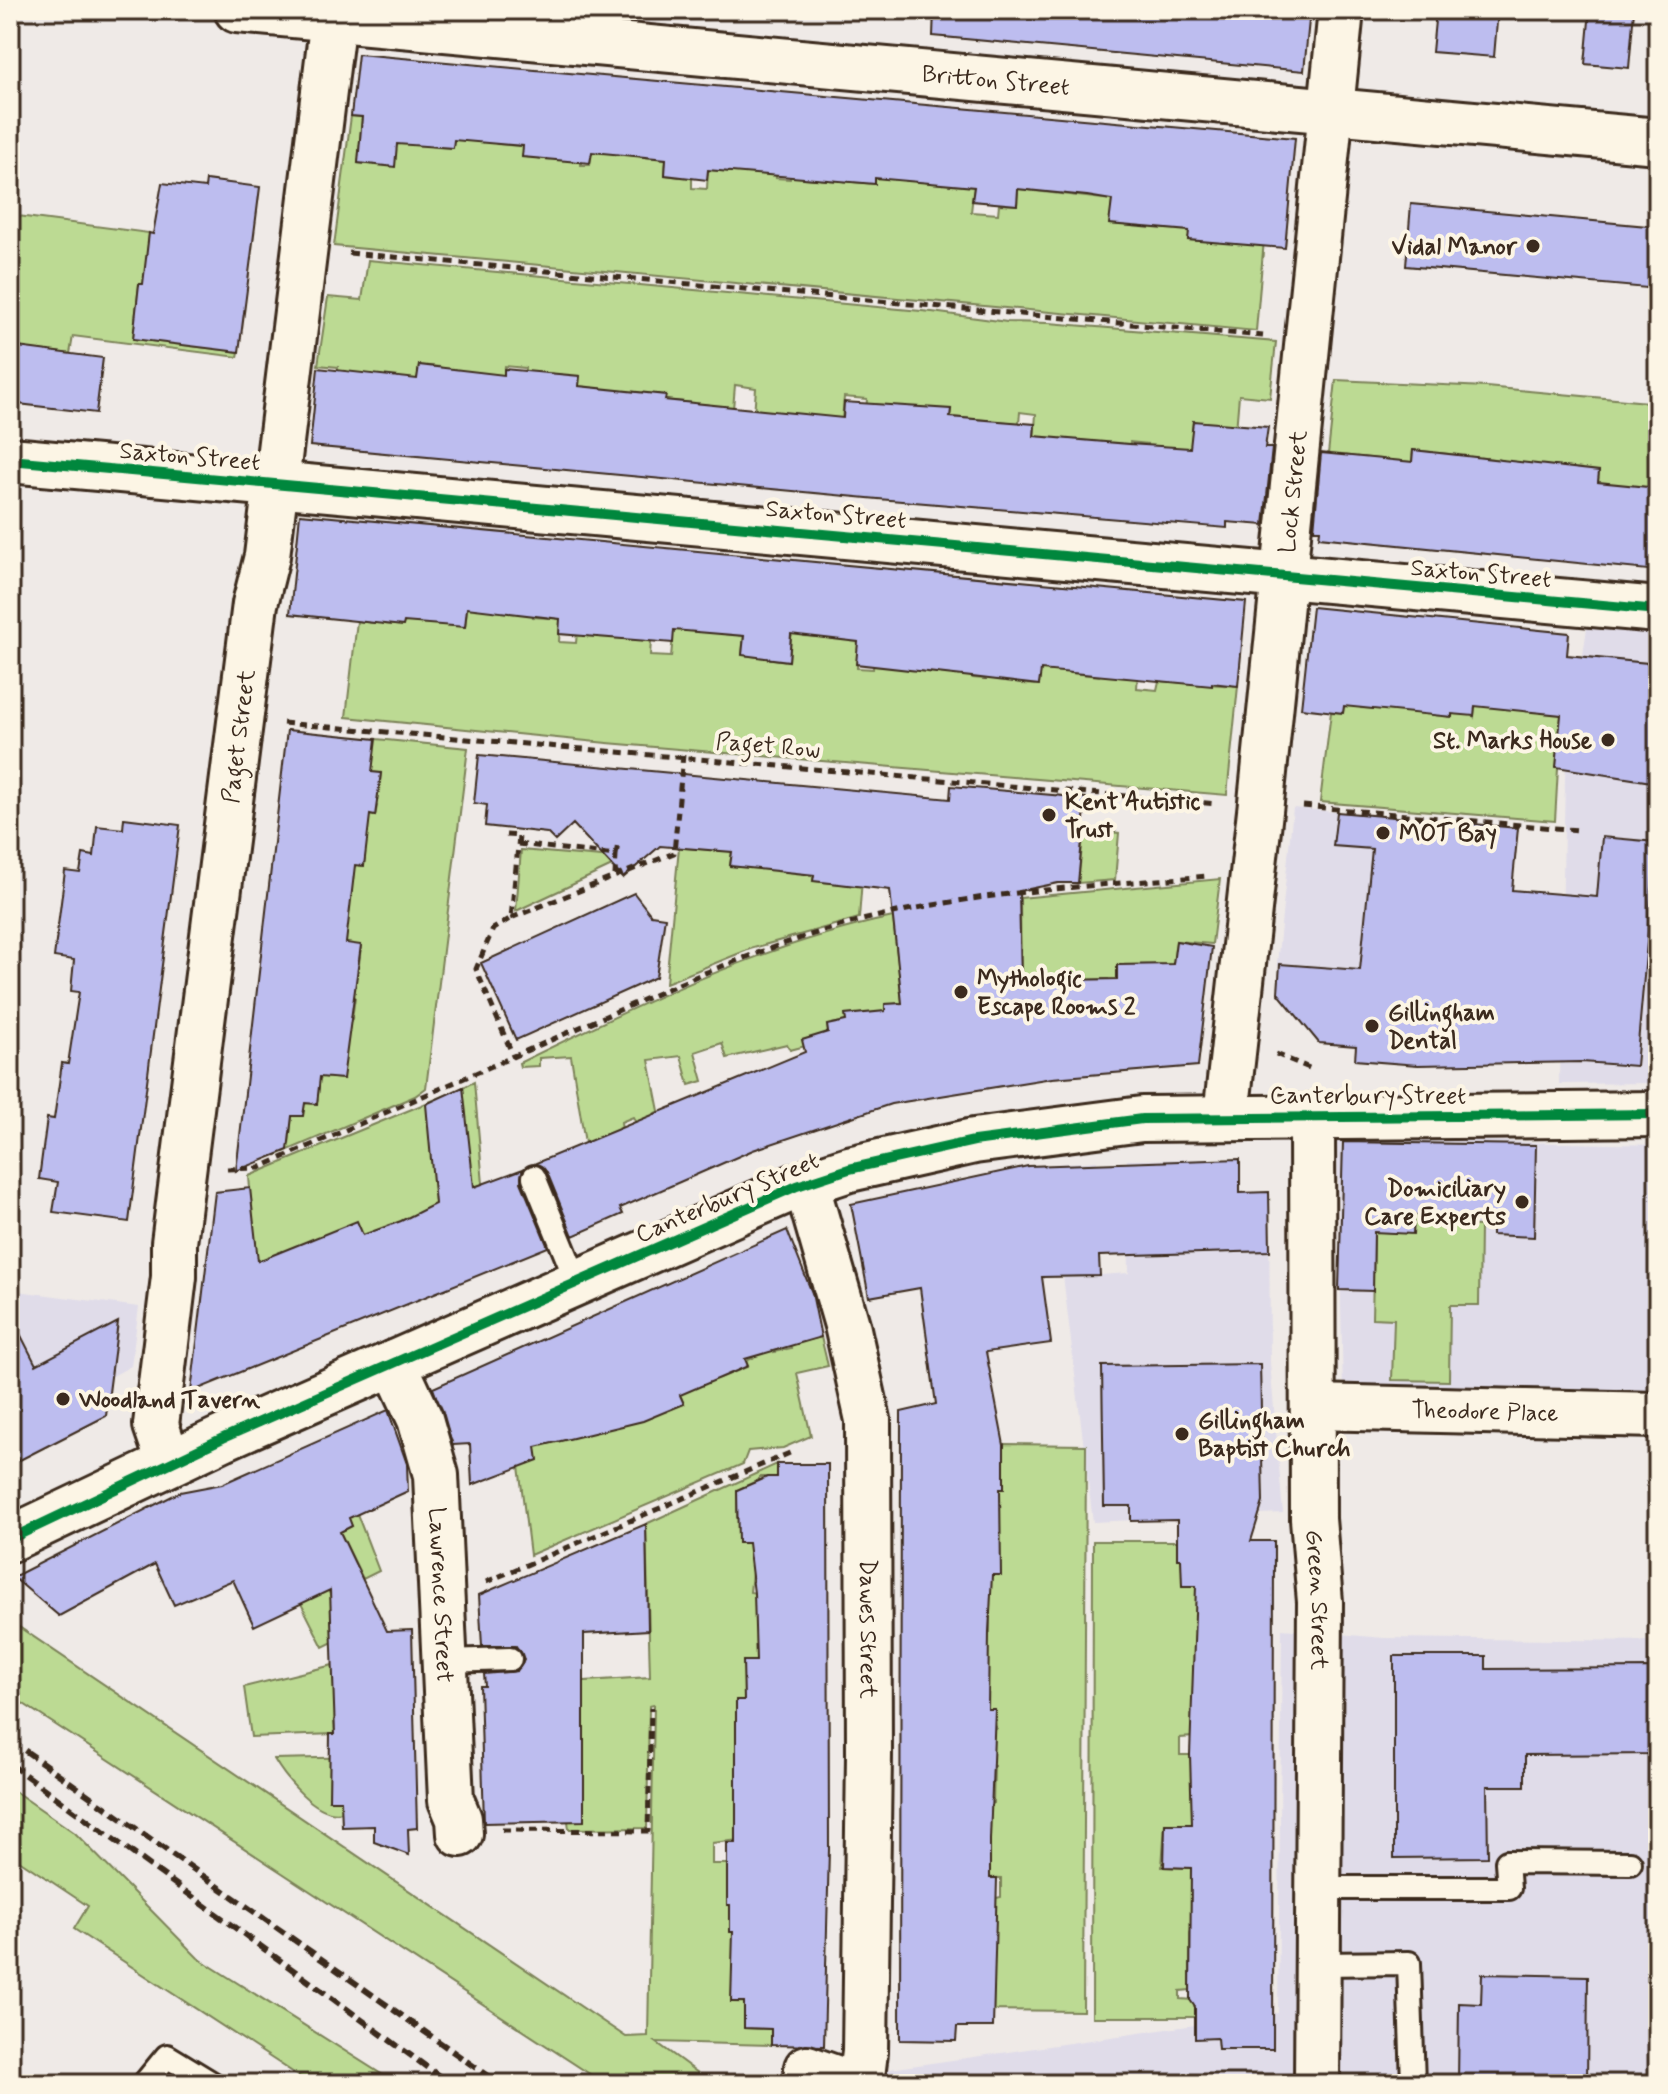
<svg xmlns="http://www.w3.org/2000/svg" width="1668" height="2094" font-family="Mynerve,sans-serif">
<rect width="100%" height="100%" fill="#efeae7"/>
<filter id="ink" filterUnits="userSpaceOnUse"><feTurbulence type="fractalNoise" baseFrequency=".0125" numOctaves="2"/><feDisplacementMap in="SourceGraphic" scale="16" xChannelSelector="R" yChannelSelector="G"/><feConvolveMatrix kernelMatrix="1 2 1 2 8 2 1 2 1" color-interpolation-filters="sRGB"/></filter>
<g filter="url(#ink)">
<path fill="#e0dce9" d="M1591,601l67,5v477l-99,1 6,-308z
M1293,808l139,13 -76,225 -79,-82z
M1337,1138l321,7v292l-314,-5z
M1240,1159v34l29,-1 1,170 13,151 -190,9 -37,-304 -2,-54 43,-3 3,114 29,-2 -2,-113z
M10,1290l129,17 -8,59 -20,11 -5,39 -96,49v-129l9,-4 -9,-19z
M1282,1629l102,9 274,3v443h-872l492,-71z"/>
<path fill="#bcda93" stroke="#7c8258" stroke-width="2" d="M351,116l11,1 -4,46 36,3 5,-45 38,26 16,1 3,-27 41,23 84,7v14h9l2,-13 47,-16 -2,20 14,2 16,-17 -2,34 14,2 13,-8v19l15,1 1,-19 23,2v-5l46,-17 -1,28 14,1 1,-9 13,8 70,6 3,-25 97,27 -3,26 27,2 1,-10 18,1 1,-16 94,11 -2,24 79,5v11l15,1 62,-24 -10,114 -922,-85z
M10,215l139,18 -2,23 38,33 -46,-5 -6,55 106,13 -1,5 -165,-21 -3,18 -60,-7z
M368,260l564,52 75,10 42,1 227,19 -6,56 -31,-3 -3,36 -43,-10 -4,48 -42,-5 1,-20 -18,-2 -3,22 -94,-8 3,-42 -16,-2 -1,11 -69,-6 1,-7 -87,29 3,-40 -23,-2 -2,24 -89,7 3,-40 -21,-3 -2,24 -30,-5 -10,20 1,-21 -20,-2 -11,20 2,-26 -54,-5 -89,20 3,-42 -20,-2 -5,41 -60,-40 -21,-2 -4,35 -80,-8 3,-25 -20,-2 10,-68 34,3z
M1336,380l150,7 172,16v85l-62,19 3,-36 -101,26 5,-37 -16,-2 -4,37h-5l4,-37 -19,-2 -9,38 4,-39 -17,-2 -4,41 -5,-42 -19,-2 -1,12 -84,-8z
M408,583l40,42 17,2 2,-19 67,2 -1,7 15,1 3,-25 11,1 -3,48 17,1 4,-46 72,27 -2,32 21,1 5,-53 70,7 -4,44 47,6 4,-43 11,18 14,1 42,-14 -3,45 16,1 4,-44 96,53 12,1 42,-41 -4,46 16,1 5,-45 27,33 28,3 1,-10 40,-21 -3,43 20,2 2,-9 79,5 -11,109 -620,-52 -261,-26 11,-96 16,2 17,-39 -4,40 17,2z
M1349,662l17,2 -5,44 19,1 56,-11 -1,17 16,2 5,-43 18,42 4,-39 83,38 -6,106 -235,-19 11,-90 12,1z
M376,739l92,9 -42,340 -11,8 -138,59 1,-12 11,1 3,-28 13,-13 12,1 2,-17 -22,-13 46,5 -37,-66 46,6 3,-22 -20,-2 -23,-37 47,6 2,-18 -27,-4 21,-77 9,1 4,-51 7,1 2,-10 -43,-19 45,5 2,-18 -46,-7z
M681,826h6l-1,22 46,3 -2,14 87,-23 -4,39 39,4 10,-6 -3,39 -109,31 -84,34z
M1084,829l35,4 -4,47 -37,3z
M521,850l92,8 -1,8 -96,45z
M1220,879l-8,65 -36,-3 -4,33 -55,15h-8l-1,-10 -27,1 -60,24 -1,-106z
M893,917l9,86 -17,2v18l-39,-2 -19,4 6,43 -24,-23 -19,5 -3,-6 -60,14 -5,-15 -27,9 8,29 -14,4 -8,-29 -32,4 10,51 -4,2 8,25h-20l-10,-21 -12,5 1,9 -37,12 -14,-87 -32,2v8l-19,1 -1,-4c118,-58 244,-119 374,-146z
M474,1082l9,102 -11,4 -9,-101z
M446,1095l4,43 -14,69 -168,70 -56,-42 38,-46 -1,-13z
M1415,1190l46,26v9l19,1 -1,79h-29l-1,76 -57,-1 2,-61 -22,-1 3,-127 8,41 30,1z
M782,1307l19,35 20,-5 7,29 -31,7 14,63 -28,12 -35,3 -5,13 -213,91 -11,-89 10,-59 24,35 87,-21 44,-17 -7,-16 43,-10 27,-11 -1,-6 7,-3 -18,-44 30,6 9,32 17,-4z
M1004,1444l82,1 -3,566 -105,-1 18,-112 5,-1v-19l-43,-1 32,-19v-36l-32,-19h35l1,-37 -12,-1 7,-36 7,-1 -1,-19h-14l7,-20v-35l-28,-22h30v-34l-31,-23h41v-33l-16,-30 20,-37z
M777,1464v13h-18v3l-22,10v27h41l-23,26 -5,49 6,1v68l4,19 -23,37 -1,16 23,105 -47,5v21h18l-3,41 46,1 -43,5v21h24l-22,70 38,1 -26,11v14l27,1v16l-115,-3 57,42h-108l-595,-389v-74l616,416 22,-1 6,-331 -5,1 -2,122 -78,1 -1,-8 16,-1v-18l-44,1 -4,-119 114,-7 -4,-153z
M349,1493l30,78 -16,8 -23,-47 12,-6 -13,-29z
M1093,1541h84v18h28l-23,10v16l41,1 -1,76h-29v75l-13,1v17h40l-24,69h-31l-3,43 56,1 -28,65v57l-10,1v8l14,1v7h24v10h-126z
M312,1557l37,77 -26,13 -39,-77z
M333,1665l30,54 -29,1 1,14 -84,3 -7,-50z
M363,1757l-34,43 35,-1c-7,4 -15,11 -22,13 -25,6 -57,-34 -68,-53z
M10,1788l65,45 123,125 199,126h-86l-237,-155 14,-23 -78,-52z"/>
<path fill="#bdbdef" stroke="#3b2a1e" stroke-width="2" d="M934,10h376l-6,61 -371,-35z
M1436,10h62l-4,47 -62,-5z
M1590,10h44l-5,58 -44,-4z
M358,54l937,84 -10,110 -97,-8 1,-9 -80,-7 3,-24 -25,-4 -69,-7 -1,16 -45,-4 2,-14 -99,-9v6l-167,-14 -1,10 -42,-5 1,-16 -74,-7 -2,11 -68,-6 1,-11 -69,-6 -1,8 -56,-4 -2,23 -37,-4 4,-46 -11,-1z
M206,180l54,7 -21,165 -106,-13 6,-55h4l6,-51 4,1 9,-51 43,5z
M1411,204l247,23v62l-252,-23z
M10,346l93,12 -7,55 -86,-10z
M419,365l85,10v-6l76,7 -1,10 87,9 -1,5 178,18 1,-16 107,7 -1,8 85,7 -1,12 95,8 61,4 3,-27 75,6 -3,21h7l-8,77 -37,-3v6l-349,-29 -568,-53 8,-78 99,11z
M1413,450l186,21 -1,11 60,6v83l-339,-34 1,-7h-6l7,-77 91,9z
M300,514l946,88 -8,84 -26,-3v3l-171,-16 -2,15 -67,-8 -116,-13 2,-22 -67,-8 -2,27 -47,-6 2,-19 -70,-6 -1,13 -114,-9 1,-15 -93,-11 -2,19 -61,-5 -1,4 -113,-12z
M1312,607l257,26 -2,22 91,9v119l-102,-16 5,-52 -86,-9 -1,10 -22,-2v3l-108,-11 -1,7 -42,-5z
M287,730l89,9 -4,33 9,1 -6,43 -5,-1 -6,51 -9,-1 -9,78 15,2 -18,134 -23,-2 -3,27 -12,-1 -2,13h-11l-4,34 -52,21z
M479,755l471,44 1,-13 135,12 -8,85h-20l-39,8 2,90 96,-2v-14l56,-1 3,-23 36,6 -14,119 -146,12 -161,26 -138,46 -133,58 3,6 -50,22 -26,-64 -11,-9 269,-111 -3,-12 26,-8 -1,-7 19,-4 -1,-6 40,-4v-7l17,-1 -12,-113 -77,-9 1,-6 -84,-9 2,-14 -72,-6 -37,32 -50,-54 -18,17 -8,-8 -62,-7 2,-21 -13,-2z
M1337,812l181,16 -6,62 85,7 5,-60 54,5 -20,224 -54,-4 -164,3 -63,-5 1,-14 -37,-3 -41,-50 2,-29 80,6 12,-121 -39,-3z
M124,818l56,7 -51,397 -76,-10 5,-30 -19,-3 8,-61 7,1 8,-56 6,1 11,-72 -8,-1 3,-31 -20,-3 11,-86 15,2 3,-19 11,2 3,-30 26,3z
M634,893l17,22 14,2 -9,60 -140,63 -35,-77z
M463,1087l11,100 49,-18 -2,13 27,65 -357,145 24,-200 35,-4 8,73 99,-40 6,14 38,-14 34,-17 -9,-100z
M1343,1142l193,3 -2,92 -42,-2v-18l-78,-2 -1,19 -39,-2 -1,59 -34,-1z
M1240,1159v34l29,-1 1,59 -171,5 1,20 -58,1 9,66 -65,9 18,93v44h-4l1,86h-9l-3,57 -1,77h7l-5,131v38h7l-4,149h-36l-1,14 -56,-1 1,-628 35,-8 -16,-116 -51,9 -18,-93 177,-38z
M787,1230l25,63 9,44 -76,22 3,7 -68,29 4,9 -41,17 -107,26 2,13 -66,25 -2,-41 -17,1 -20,-57z
M10,1314l26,51 82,-43 -12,94 -96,49z
M1260,1364l3,138 -12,39h23l-1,508h-55l-1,-11 -22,1v-32l-5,-7 1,-132 -27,-1 1,-43h27l-2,-69 6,-169h-14l-1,-27h-4v-39l-46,1v-15h-27l-2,-140z
M388,1410l19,54 1,27 -59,27 3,8 -12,6 47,99 25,-1 5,198 -9,1 1,26 -35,-13v-16l-32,1 -1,-27h-12l1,-66h5l-5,-144 -76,36 -21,-46 -59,25 -19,-41 -96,52 -46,-39 167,-85 42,-8z
M777,1464h51l1,385 -5,197 -53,-1v-16l-27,-1v-26h-13l2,-70h-3v-27h-3v-62h9v-143h8l-1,-39h13l-2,-68 -6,-50h-10l-1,-53 30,-13h10z
M646,1524l2,106 -64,4v187l-100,2 -4,-137h5l-1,-12 33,-3 7,-12 -8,-13h-34l-3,-51z
M1394,1656h92v13l172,-1v86l-133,1v31h-38l1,71 -94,1z
M1482,1974l106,2 -1,108h-129l1,-81 22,1z"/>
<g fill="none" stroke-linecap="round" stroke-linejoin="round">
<g stroke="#3b2a1e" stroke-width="28">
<path id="service" d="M534,1177l43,105
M446,1661l64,-2
M1320,1888h189l-2,-26 123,1
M1319,1964l90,-1 4,121
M144,2084l23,-28 46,28"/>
</g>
<g stroke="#3b2a1e" stroke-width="50">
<g id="minor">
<path id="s1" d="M237,10l1421,131"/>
<path d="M10,460l1648,150"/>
<path id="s2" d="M1226,1116l35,-314 80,-792"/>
<path id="s3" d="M1312,1116l1,403 7,83 -3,482"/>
<path id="s4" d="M806,1183l41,142 21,95 1,335 -4,297 -4,32"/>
<path id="s5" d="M394,1363l26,56 16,56 15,325 8,19 1,15"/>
<path id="s6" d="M1313,1407l345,8"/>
<path id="s7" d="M169,1463l-13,-38 18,-148v-34l81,-639 12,-48 67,-546"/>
<path d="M807,2068l45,16"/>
</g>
</g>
<g stroke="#3b2a1e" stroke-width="50">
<path id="tertiary" d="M10,1539l213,-101 574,-252 52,-17 125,-28 168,-22 516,-5"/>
</g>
<path stroke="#3b2a1e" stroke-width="5" stroke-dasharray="8 6" stroke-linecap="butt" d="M349,253l914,83
M283,723l934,81
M1303,806l275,24
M506,835l13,1 -8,82 -18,11 -17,40 38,89
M518,844l98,11 -1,20
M616,855l2,-12
M511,918l163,-65 9,-98
M1276,1054l38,16
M227,1169l32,-1 438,-192c61,-24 126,-48 191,-62 104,-23 214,-29 320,-38
M486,1582l306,-130
M502,1830l146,1 3,-123"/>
<use href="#service" stroke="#fcf5e5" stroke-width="22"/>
<use href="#minor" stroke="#fcf5e5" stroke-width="44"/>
<use href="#tertiary" stroke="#fcf5e5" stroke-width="44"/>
<path stroke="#3b2a1e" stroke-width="6" stroke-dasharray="12 6" stroke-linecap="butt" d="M10,1740l489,344
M10,1764l440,320"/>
<g stroke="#fcf5e5" stroke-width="15">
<path id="cycleway" d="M10,460l1648,150
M10,1539l213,-101 574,-252 52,-17 125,-28 168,-22 516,-5"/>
</g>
<use href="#cycleway" stroke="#00873e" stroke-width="10"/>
</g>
</g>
<g fill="#3b2a1e" stroke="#fcf5e5" stroke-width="3">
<circle cx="1533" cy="246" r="8"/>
<circle cx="1608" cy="740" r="8"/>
<circle cx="1049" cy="815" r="8"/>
<circle cx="1383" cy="833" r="8"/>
<circle cx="961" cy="992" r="8"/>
<circle cx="1372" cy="1026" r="8"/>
<circle cx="1522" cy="1202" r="8"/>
<circle cx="63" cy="1399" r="8"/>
<circle cx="1182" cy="1434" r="8"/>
</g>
<g text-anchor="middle" stroke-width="8" stroke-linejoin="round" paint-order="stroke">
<g font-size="24" fill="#3b2a1e" stroke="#fcf5e5">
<text dy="8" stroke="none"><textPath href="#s1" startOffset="762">Britton Street</textPath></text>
<text transform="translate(190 456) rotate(5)" y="8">Saxton Street</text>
<text dy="8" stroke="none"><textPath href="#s2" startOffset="628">Lock Street</textPath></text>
<text transform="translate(836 514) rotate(5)" y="8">Saxton Street</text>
<text transform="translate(1481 573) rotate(5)" y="8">Saxton Street</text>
<text dy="8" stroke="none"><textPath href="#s7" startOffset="734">Paget Street</textPath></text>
<text transform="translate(768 745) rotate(5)" y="8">Paget Row</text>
<text x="1368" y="1103">Canterbury Street</text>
<text transform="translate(727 1197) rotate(-23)" y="8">Canterbury Street</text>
<text dy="8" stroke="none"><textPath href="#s6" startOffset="172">Theodore Place</textPath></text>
<text dy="8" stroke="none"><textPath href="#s5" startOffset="240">Lawrence Street</textPath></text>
<text dy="8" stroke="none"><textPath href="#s3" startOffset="484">Green Street</textPath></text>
<text dy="8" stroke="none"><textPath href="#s4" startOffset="454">Dawes Street</textPath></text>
</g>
<g font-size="24" font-weight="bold" fill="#3b2a1e" stroke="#fcf5e5" text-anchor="start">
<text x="1517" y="254" text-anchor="end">Vidal Manor</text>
<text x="1592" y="748" text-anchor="end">St. Marks House</text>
<text x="1065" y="809">Kent Autistic<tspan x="1065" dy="28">Trust</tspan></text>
<text x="1399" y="841">MOT Bay</text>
<text x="977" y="986">Mythologic<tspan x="977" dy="28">Escape Rooms 2</tspan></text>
<text x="1388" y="1020">Gillingham<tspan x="1388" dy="28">Dental</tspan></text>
<text x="1506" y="1196" text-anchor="end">Domiciliary<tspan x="1506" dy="28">Care Experts</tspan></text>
<text x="79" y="1407">Woodland Tavern</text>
<text x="1198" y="1428">Gillingham<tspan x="1198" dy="28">Baptist Church</tspan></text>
</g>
</g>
<rect width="1668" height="2094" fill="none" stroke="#fcf5e5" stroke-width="40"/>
<rect x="20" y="20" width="1628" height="2054" fill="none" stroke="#3b2a1e" stroke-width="3" filter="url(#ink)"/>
</svg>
